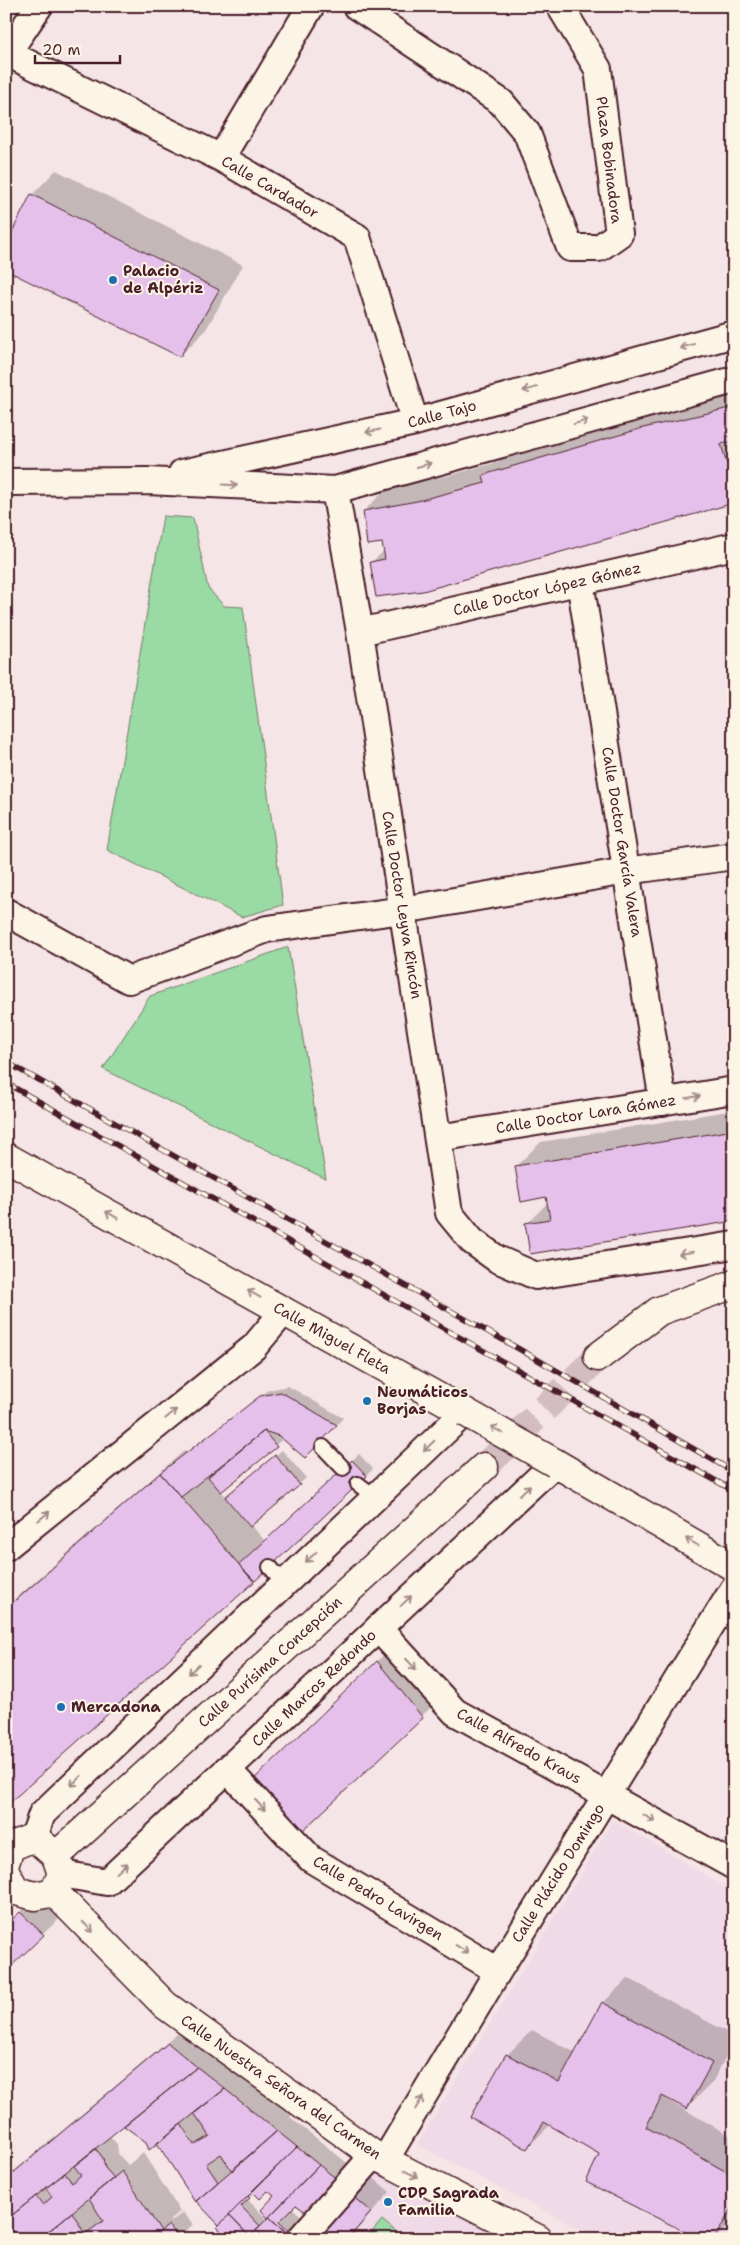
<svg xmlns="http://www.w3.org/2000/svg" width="740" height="2245" font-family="'Shantell Sans',sans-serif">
<rect width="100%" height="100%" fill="#f5e5e6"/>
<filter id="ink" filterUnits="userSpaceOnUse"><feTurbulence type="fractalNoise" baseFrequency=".02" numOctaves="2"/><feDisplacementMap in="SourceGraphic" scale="10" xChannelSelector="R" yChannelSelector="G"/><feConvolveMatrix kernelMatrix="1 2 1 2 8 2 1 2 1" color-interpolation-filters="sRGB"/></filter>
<g filter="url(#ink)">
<path fill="#f0dae7" d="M613,1820l121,72v347h-135l-182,-94z
M370,2166l136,73h-199z"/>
<path fill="#9adaa4" stroke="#727c68" d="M163,516l30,2 15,70 16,18 19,1 40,298 -41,12 -135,-67z
M288,947l38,232 -223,-110 47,-73z
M382,2220l23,19h-39z"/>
<path fill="#0003" fill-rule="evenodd" d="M56,170l187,95 -38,66 -25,25 -148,-161z
M734,389v113l-362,60 13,-12 -2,-8 -19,-31 25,-25 54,-9 55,-15 11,-11z
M734,1110v109l-207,5 21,-22 -1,-6 -31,-30 25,-24z
M288,1386l55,32 -38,39 -21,-19 -63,53 6,6 55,-47 24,28 -55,47 14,16 94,-87 14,15 -120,112 -247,223v-197l179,-157 2,2 81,-62z
M402,1637l45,55 -147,140 -22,-75z
M40,1894l23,21 -57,54v-44z
M628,1978l106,58v5l-22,42 -25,24 -20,-9 -1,1 68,39v82l-19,19h-13l-101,-86 -50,-29 -24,24 -20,-93 25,-25 44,23 27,-50z
M189,2024l21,29 29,22 6,-5 51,41 -6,6 62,50 -29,33 -26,3 -5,5 13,11 -16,20 -33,-10 -6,6 5,4h-25l-11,-12 35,-36 -2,-2 -33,34 -62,-82h-10l-23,-17 -14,12 7,8 1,10 10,11 15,-12 37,58 -10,10 1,1 12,-10 10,12 -15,15h-155l-17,-16v-45zM268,2189l8,7 -13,14 8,7 -3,3 -21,-21 8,-7z
M371,2176l19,16 -41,47h-35z"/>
<path fill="#e5c0ea" stroke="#4a1f2b" d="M31,194l188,96 -39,67 -174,-87v-26z
M734,407v34l-13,3 6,20 7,-1v40l-311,88 -47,6 -6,-35 15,-3 -3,-16 -15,2 -4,-34 54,-10 68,-18 -2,-8 160,-47z
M734,1130v91l-204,33 -5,-31 25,-4 -4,-22 -25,5 -6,-36z
M281,1392l56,33 -32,33 -26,-22 -15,-5 -83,66 -21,-24 100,-77z
M264,1431l13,16 -56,45 -13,-15z
M275,1455l25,30 -50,42 -25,-30z
M352,1460l15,16 -112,105 -16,-16z
M160,1473l94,109 -248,224v-197z
M377,1661l46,57 -123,115 -49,-51z
M20,1912l24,23 -38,36v-46z
M602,2002l110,61 -25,46 -25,-13 -16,31 88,49v29l-20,34h-15l-113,-57 13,-28 -55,-32 -17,27 -57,-32 36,-63 53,28z
M168,2043l29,24 -191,153v-41z
M197,2067l28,22 -76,61 -3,-8 -22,-16z
M225,2089l52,42 -45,40 -11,-17 -15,10 12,18 -23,20 -38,-59 24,-19 13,21 16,-9 -16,-23z
M277,2131l20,16 -78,78 -23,-24z
M297,2147l22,18 -51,53 -7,-8 13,-14 -6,-5 -8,8 -8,-8z
M96,2149l7,9 2,10 9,10 -75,61h-18l-15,-14v-5l30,-24 7,9 9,-8 -6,-9 19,-15 7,10 9,-8 -7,-9z
M319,2165l20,16 -29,34 -14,-10 -17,17 13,12 -2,2 -21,-19z
M122,2171l39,60 -8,8h-114l33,-27 13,22 18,-13 -14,-23z
M351,2195l20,17 -23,27h-35z
M248,2196l2,2 -9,8 19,20 -10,11 -21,-22z
M229,2215l21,22 -2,2h-20l-11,-12z
M269,2217l23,20 -2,2h-25l-9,-9z
M169,2225l11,14h-27l8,-8z"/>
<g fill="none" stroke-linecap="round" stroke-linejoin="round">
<path stroke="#d3bdc1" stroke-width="28" stroke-dasharray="28 14" stroke-linecap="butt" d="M484,1467l114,-110"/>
<g stroke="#4a1f2b" stroke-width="18">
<path id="lane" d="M323,1447l20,21
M358,1484l17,13
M270,1567l14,16"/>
</g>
<g stroke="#4a1f2b" stroke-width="30">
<path id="street" d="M356,6l145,96 26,31 43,115h29l20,-14 -21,-165 -38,-63
M7,53l214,105 136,79 58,185
M6,55l33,-49
M221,158l90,-152
M182,473l233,-51 319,-88
M6,482l141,-1 188,9 399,-110
M335,490l25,142 89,581 23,28 25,18 39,17 198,-31
M580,581l83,521
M360,632l374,-86
M6,912l123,68 138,-51 136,-19 223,-39 108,-15
M438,1138l296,-48
M6,1547l248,-200 30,-36
M378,1628l77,84 279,154
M227,1769l84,90 187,112
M34,1837l8,-23 423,-402
M62,1874l45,8 448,-419
M385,2160l113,-189 236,-383
M300,2239l74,-84"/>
</g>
<g stroke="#4a1f2b" stroke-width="31">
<path id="secondary" d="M6,1157l459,255
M598,1357l61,-46 75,-27
M555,1463l179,104
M56,1856l428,-389
M6,1860l4,-13 24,-10 22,19 6,18 -8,18 -19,4 -19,-5 -10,-18
M54,1892l111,113 209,150 164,84"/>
</g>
<use href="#lane" stroke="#fcf5e5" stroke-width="14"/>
<use href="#street" stroke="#fcf5e5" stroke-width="26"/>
<use href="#secondary" stroke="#fcf5e5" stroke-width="28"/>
<g stroke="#4a1f2b" stroke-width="5.5">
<path id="rail" d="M6,1062l513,287 215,123
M6,1083l728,408"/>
</g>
<use href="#rail" stroke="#fcf5e5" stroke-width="4" stroke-dasharray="11" stroke-linecap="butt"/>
<g stroke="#4a1f2b" stroke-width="31" stroke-linecap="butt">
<path id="secondary-bridge" d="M465,1412l90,51"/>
</g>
<use href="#secondary-bridge" stroke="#fcf5e5" stroke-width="28"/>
</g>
<defs><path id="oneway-shaft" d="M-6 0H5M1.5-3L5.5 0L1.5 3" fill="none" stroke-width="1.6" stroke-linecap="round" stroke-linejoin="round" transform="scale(1.25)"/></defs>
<g stroke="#a38a88">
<use href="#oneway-shaft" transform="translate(687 346) rotate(165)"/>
<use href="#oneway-shaft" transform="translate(530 389) rotate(164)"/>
<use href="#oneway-shaft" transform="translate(581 422) rotate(-15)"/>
<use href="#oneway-shaft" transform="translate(373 431) rotate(168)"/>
<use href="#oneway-shaft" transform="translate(424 465) rotate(-15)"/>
<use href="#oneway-shaft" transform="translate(230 485) rotate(3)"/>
<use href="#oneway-shaft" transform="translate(693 1097) rotate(-9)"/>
<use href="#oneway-shaft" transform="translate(112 1215) rotate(-151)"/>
<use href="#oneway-shaft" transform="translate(686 1253) rotate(171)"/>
<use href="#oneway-shaft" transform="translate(254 1294) rotate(-151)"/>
<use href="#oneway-shaft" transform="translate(171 1414) rotate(-39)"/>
<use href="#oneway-shaft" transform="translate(497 1430) rotate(-150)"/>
<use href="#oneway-shaft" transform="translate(429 1446) rotate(136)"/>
<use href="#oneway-shaft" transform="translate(525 1490) rotate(-43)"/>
<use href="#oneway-shaft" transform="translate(44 1516) rotate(-39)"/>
<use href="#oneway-shaft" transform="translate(692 1542) rotate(-150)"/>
<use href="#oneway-shaft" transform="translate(311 1557) rotate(137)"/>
<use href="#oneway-shaft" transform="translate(406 1601) rotate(-43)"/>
<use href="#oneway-shaft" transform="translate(411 1664) rotate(47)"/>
<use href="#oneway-shaft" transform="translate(194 1669) rotate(136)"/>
<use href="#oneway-shaft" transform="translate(76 1781) rotate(136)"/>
<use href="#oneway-shaft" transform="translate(260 1805) rotate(47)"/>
<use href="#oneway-shaft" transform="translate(649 1818) rotate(30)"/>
<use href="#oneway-shaft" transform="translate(122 1868) rotate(-43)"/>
<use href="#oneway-shaft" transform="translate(88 1927) rotate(45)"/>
<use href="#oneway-shaft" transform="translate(462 1949) rotate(31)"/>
<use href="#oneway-shaft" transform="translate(419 2103) rotate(-59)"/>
<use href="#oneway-shaft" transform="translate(411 2174) rotate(27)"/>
</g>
</g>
<g fill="#1f6fb2" stroke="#fcf5e5" stroke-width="2">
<circle cx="113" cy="280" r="5"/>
<circle cx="367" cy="1401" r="5"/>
<circle cx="61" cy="1707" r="5"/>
<circle cx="388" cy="2202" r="5"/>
</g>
<g text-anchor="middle" stroke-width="4" stroke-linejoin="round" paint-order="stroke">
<g font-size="15" fill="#4a1f2b" stroke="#fcf5e5">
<text transform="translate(609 160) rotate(83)" y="5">Plaza Bobinadora</text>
<text transform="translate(270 187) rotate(30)" y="5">Calle Cardador</text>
<text transform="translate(442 414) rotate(-15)" y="5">Calle Tajo</text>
<text transform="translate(547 589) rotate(-13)" y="5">Calle Doctor López Gómez</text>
<text transform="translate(622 842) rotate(81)" y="5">Calle Doctor García Valera</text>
<text transform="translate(402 905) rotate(81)" y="5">Calle Doctor Leyva Rincón</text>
<text transform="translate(586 1114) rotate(-9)" y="5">Calle Doctor Lara Gómez</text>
<text transform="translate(332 1338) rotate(29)" y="5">Calle Miguel Fleta</text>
<text transform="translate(270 1662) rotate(-42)" y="5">Calle Purísima Concepción</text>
<text transform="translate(314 1688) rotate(-43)" y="5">Calle Marcos Redondo</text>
<text transform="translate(519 1746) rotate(29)" y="5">Calle Alfredo Kraus</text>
<text transform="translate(558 1873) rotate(-58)" y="5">Calle Plácido Domingo</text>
<text transform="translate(378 1898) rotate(31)" y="5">Calle Pedro Lavirgen</text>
<text transform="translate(281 2087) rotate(35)" y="5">Calle Nuestra Señora del Carmen</text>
</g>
<g font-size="15" font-weight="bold" fill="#4a1f2b" stroke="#fcf5e5" text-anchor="start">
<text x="123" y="276">Palacio<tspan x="123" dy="17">de Alpériz</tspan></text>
<text x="377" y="1397">Neumáticos<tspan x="377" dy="17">Borjas</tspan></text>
<text x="71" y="1712">Mercadona</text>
<text x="398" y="2198">CDP Sagrada<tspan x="398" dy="17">Familia</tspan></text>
</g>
</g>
<rect width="740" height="2245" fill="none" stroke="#fcf5e5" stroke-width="25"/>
<rect x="12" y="12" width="715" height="2220" fill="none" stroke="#4a1f2b" stroke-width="2" filter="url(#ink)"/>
<path d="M35 55v8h85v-8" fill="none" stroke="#4a1f2b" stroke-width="2.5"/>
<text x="42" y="55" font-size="15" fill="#4a1f2b" stroke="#fcf5e5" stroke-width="4" paint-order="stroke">20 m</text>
</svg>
